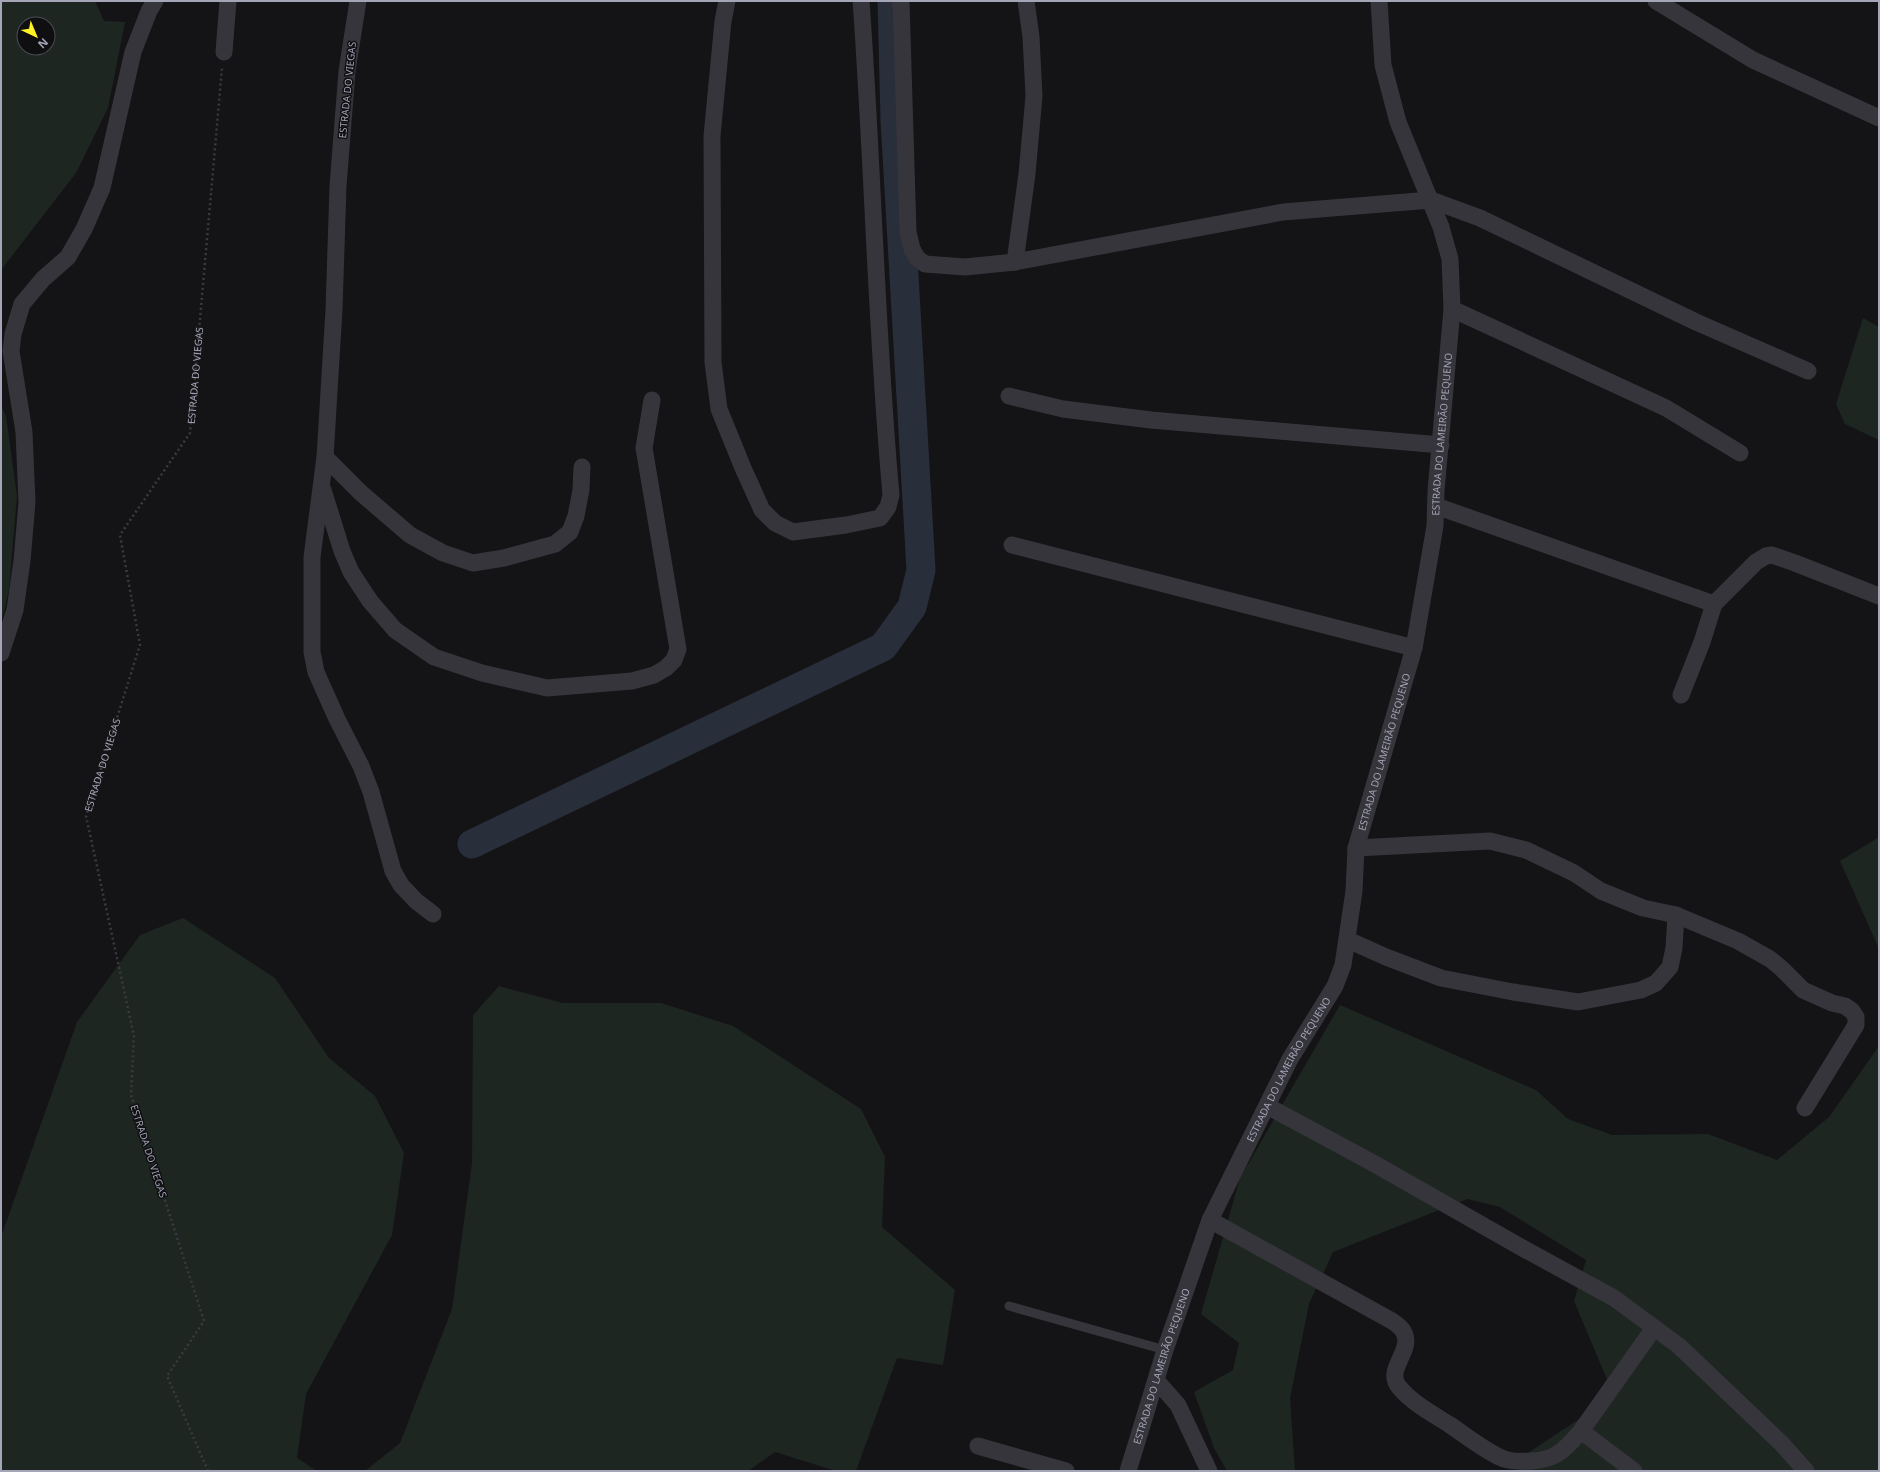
<svg xmlns="http://www.w3.org/2000/svg" width="1880" height="1472" font-family="'Noto Sans',sans-serif">
<rect width="100%" height="100%" fill="#141416"/>
<path fill="#1e2621" fill-rule="evenodd" d="M1,1h94l9,20 21,1 -17,86 -32,65 -75,97zM24,24h24v24h-24z
M1863,318l16,9v113l-34,-16 -9,-20z
M1,406l5,10 11,80 -8,94 -8,34z
M1879,837v112l-39,-88z
M183,918l92,60 54,80 46,38 29,57 -12,82 -86,159 -9,64 20,13h-316v-234l76,-215 63,-87z
M499,986l64,17h98l72,23 128,83 24,48 -3,70 73,63 -12,75 -46,-7 -41,113h-20l-61,-19 -27,19h-383l35,-28 52,-134 20,-146 1,-148z
M1340,1005l196,85 32,29 44,16 96,-1 69,26 52,-43 50,-71v425h-353l-12,-9 100,-66 -40,-95 12,-41 -86,-53 -33,-8 -134,53 -24,52 -19,94 5,73h-68l-13,-23 -20,-56 39,-22 6,-27 -38,-29 39,-136z"/>
<g fill="none" stroke-linecap="round" stroke-linejoin="round">
<path stroke="#292e3b" stroke-width="29" d="M472,844l411,-197 29,-40 9,-37 -26,-450 -3,-119"/>
<path stroke="#3a3a42" stroke-width="2.5" stroke-dasharray="2 3" stroke-linecap="butt" id="s1" d="M208,1471l-41,-95 37,-55 -73,-226 3,-59 -48,-220 54,-171 -20,-110 70,-102 32,-365"/>
<path stroke="#35353b" stroke-width="9" d="M1009,1306l156,44"/>
<g stroke="#35353b" stroke-width="17">
<path d="M358,1l-11,70 -9,115 -4,124 -9,147 -13,100v95l4,20 21,47 24,47 10,26 22,79 8,14 15,16 17,13"/>
<path d="M727,1l-4,20 -11,115 1,226 6,47 24,59 19,42 13,13 18,9 53,-7 34,-7 8,-11 3,-12c-15,-164 -18,-330 -30,-494"/>
<path d="M901,1l7,231 4,17 5,9 8,6 40,3 50,-5 268,-50 148,-12 49,18 216,104 112,49"/>
<path d="M1656,1l97,59 126,58"/>
<path d="M224,52l4,-51"/>
<path d="M1015,262l12,-88 7,-78 -3,-59 -5,-36"/>
<path d="M1452,309l214,99 74,45"/>
<path d="M1009,396l54,13 88,11 290,25"/>
<path d="M325,457l36,36 49,42 33,18 30,10 31,-5 51,-14 15,-12 6,-16 5,-26 1,-23"/>
<path d="M323,490l19,61 9,21 19,29 25,29 39,27 48,16 65,15 85,-7 22,-6 12,-7 8,-8 4,-11 -34,-201 8,-48"/>
<path d="M1436,506l278,98"/>
<path d="M1012,545l402,103"/>
<path d="M1,653l14,-43 7,-49 5,-59 -3,-70 -13,-81 2,-17 9,-30 21,-25 25,-22 16,-28 18,-41 31,-136 16,-41 6,-10"/>
<path d="M1681,695l21,-53 12,-38 42,-42 10,-6 6,-1 23,8 84,33"/>
<path d="M1356,848l134,-7 36,9 48,23 27,18 42,17 33,7 62,26 32,18 11,9 22,22 29,13 13,3 7,5 4,6v8l-51,83"/>
<path d="M1348,940l38,17 55,21 72,14 65,10 63,-12 15,-7 14,-16 4,-19 2,-33"/>
<path d="M1267,1106l106,57 153,87 88,48 65,48 102,97 25,28"/>
<path d="M1210,1220l182,101c4,3 9,6 11,10 12,19 -19,38 -4,56 13,16 34,27 51,38 15,10 38,28 54,34 13,4 42,3 53,-5 10,-6 17,-15 24,-23l73,-103"/>
<path d="M1156,1380l22,25 31,66"/>
<path d="M1581,1431l53,40"/>
<path d="M978,1446l88,25"/>
<path id="s2" d="M1128,1471l37,-121 45,-130 80,-161 45,-73 8,-21 11,-74 2,-43 58,-200 21,-122 1,-35 16,-182 -2,-50 -9,-32 -43,-105 -15,-57 -4,-64"/>
</g>
</g>
<g text-anchor="middle" stroke-width="3" stroke-linejoin="round" paint-order="stroke">
<g font-size="10" fill="#a4a5b7" stroke="#0f0f11">
<text transform="translate(347 90) rotate(-84)" y="4">ESTRADA DO VIEGAS</text>
<text dy="4" stroke="none"><textPath href="#s1" startOffset="1164">ESTRADA DO VIEGAS</textPath></text>
<text dy="4" stroke="none"><textPath href="#s2" startOffset="1094">ESTRADA DO LAMEIRÃO PEQUENO</textPath></text>
<text dy="4" stroke="none"><textPath href="#s2" startOffset="770">ESTRADA DO LAMEIRÃO PEQUENO</textPath></text>
<text dy="4" stroke="none"><textPath href="#s1" startOffset="745">ESTRADA DO VIEGAS</textPath></text>
<text dy="4" stroke="none"><textPath href="#s2" startOffset="434">ESTRADA DO LAMEIRÃO PEQUENO</textPath></text>
<text transform="translate(149 1151) rotate(72)" y="4">ESTRADA DO VIEGAS</text>
<text dy="4" stroke="none"><textPath href="#s2" startOffset="110">ESTRADA DO LAMEIRÃO PEQUENO</textPath></text>
</g>
</g>
<rect width="1880" height="1472" fill="none" stroke="#a4a5b7" stroke-width="4"/>
<g transform="translate(36 36) rotate(136)"><circle r="19" fill="#0f0f11" stroke="#4b4b53"/>
<path d="M0-3L7 15L0 10L-7 15Z" fill="#fff323"/>
<text y="-6" font-size="11" font-weight="bold" text-anchor="middle" fill="#a4a5b7">N</text>
</g>
</svg>
